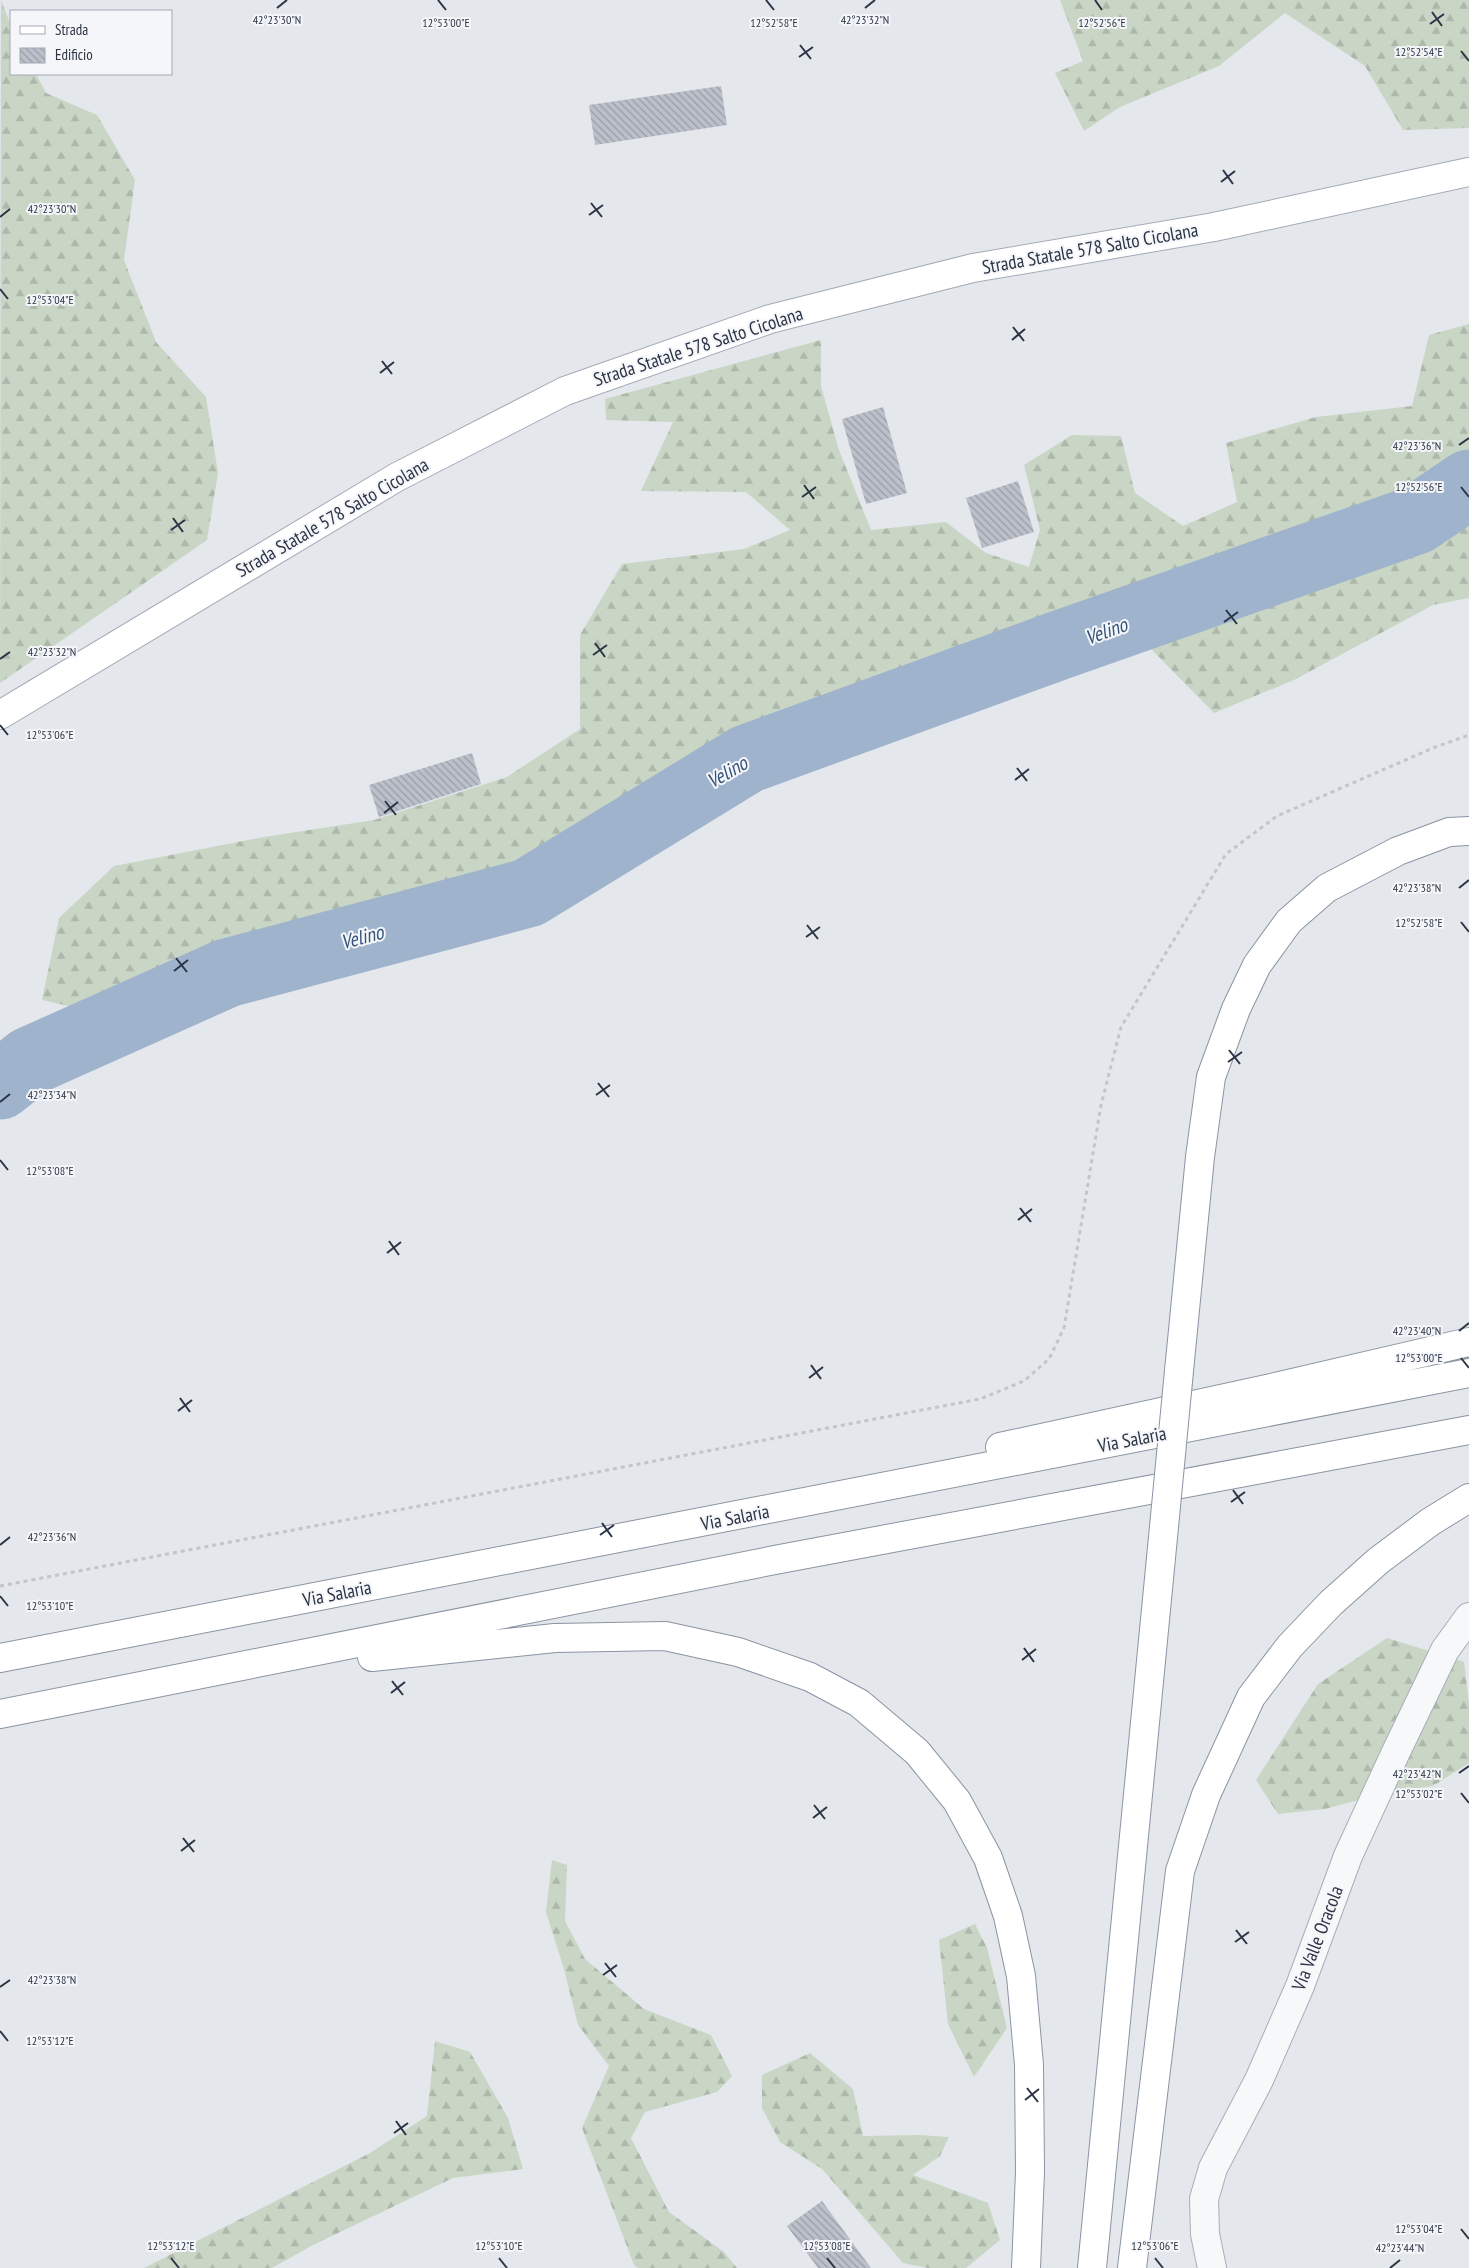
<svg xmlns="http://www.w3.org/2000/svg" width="1469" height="2268" font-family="'PT Sans Narrow',sans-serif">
<defs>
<pattern id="forest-firs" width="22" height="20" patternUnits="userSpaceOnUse" patternTransform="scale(1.25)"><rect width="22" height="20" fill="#c9d6c5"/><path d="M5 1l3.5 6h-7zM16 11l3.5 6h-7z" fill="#adb8ab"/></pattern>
<pattern id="building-back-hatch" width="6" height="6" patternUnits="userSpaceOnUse" patternTransform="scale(1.25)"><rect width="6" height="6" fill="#bbc0ca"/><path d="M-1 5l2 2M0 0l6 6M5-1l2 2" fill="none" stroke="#989da6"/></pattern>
</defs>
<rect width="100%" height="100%" fill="#e4e7ec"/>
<path fill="url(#forest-firs)" d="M1,0l10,26v48h25l10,19 51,22 38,65 -11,80 32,82 50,55 12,76 -11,67 -207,143z
M1060,0h409v128l-66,2 -38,-64 -80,-53 -66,53 -99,41 -36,24 -29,-58 28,-12z
M1469,324v128l-128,73 -201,77 -365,137 -174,83 -97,67 -245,68 -164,55 -53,-12 17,-82 55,-52 150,-29 110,-17 133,-43 73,-48v-94l42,-71 122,-15 46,-19 -44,-38 -105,-1 32,-69 -67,-2 -1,-21 216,-59v46l18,64 32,80 75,-8 40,31 43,14 11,-37 -16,-65 48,-30 49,1 14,57 48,33 54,-24 -11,-59 90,-26 96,-11 17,-71z
M1469,501v97l-36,7 -139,75 -80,33 -64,-65 116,-44z
M1387,1638l77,24 5,42v59l-36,23 -45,6 -63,17 -47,5 -22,-34 62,-96z
M552,1860l15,5 -2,56 20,38 59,50 67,26 21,41 -15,16 -72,20 -14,26 38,74 55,40 13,16h-99l-4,-3 -52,-137 27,-62 -31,-41 -14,-56 -18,-57z
M975,1924l12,24 20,80 -33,49 -26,-53 -9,-84z
M435,2041l35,11 38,66 15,51 -70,9 -140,67 -41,23h-128l226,-115 57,-37z
M810,2053l43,36 10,47 56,-1 30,2 -9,19 -27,19 75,28 12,37 -34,28h-38l-25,-5 -81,-94 -42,-27 -18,-34v-33z"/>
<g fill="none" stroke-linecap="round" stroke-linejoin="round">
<path stroke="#9fb4cc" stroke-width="69" d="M0,1085l30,-24 197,-88 301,-80 219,-134 310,-113 359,-126 53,-36"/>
</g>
<path fill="url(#building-back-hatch)" d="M721,86l6,39 -132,20 -6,-40z
M883,407l24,86 -41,11 -24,-85z
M1018,481l16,51 -52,16 -16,-50z
M472,753l9,31 -102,33 -10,-32z
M822,2201l49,67h-53l-31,-42z"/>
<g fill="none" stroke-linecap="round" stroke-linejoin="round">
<g stroke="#a9aeb7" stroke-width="30">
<path id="street" d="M1212,2268l-7,-34 -1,-35 9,-31 46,-88 41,-94 48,-130 47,-102 50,-104 24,-33"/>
</g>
<g stroke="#a3abb8" stroke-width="30">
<path id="primary" d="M0,715l397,-238 168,-86 205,-72 203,-51 241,-41 255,-55"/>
</g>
<g stroke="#8b94a3" stroke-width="30">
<path id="highway" d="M1179,1371l21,-214 11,-80 25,-68 21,-44 32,-44 38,-33 71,-37 51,-19 20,-1
M1000,1447l280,-61 189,-44
M372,1657l183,-19 110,-2 73,16 72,25 49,26 58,49 40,49 31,57 20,58 13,60 8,89 1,107 -4,96
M0,1658l1469,-285
M0,1714l780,-155 689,-129
M1092,2268l69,-710
M1132,2268l48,-397 26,-76 45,-98 39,-51 41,-43 47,-42 52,-39 39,-24"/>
</g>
<path stroke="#c2c5cb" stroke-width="3" stroke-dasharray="4 4" stroke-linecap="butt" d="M0,1586l980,-187 44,-18 25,-22 15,-31 37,-223 20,-78 105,-173 51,-38 156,-68 36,-13"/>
<use href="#street" stroke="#f7f8fa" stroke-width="28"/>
<use href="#primary" stroke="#fff" stroke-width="28"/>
<use href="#highway" stroke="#fff" stroke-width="28"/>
<g stroke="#8b94a3" stroke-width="30" stroke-linecap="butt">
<path id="highway-bridge" d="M1161,1558l18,-187"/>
</g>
<use href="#highway-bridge" stroke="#fff" stroke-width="28"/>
</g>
<path fill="none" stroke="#2b3445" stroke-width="2" d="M438,0l8,10M766,0l8,10M1095,0l7,10M277,8l10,-8M865,8l10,-8M1432,12l10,14M1430,24l14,-10M800,45l11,14M1461,51l8,10M799,57l14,-10M1223,170l10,14M1221,182l14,-11M591,203l11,14M589,215l14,-10M0,217l10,-8M0,289l8,10M1013,327l11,14M1012,340l13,-11M382,361l10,13M380,373l14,-11M1459,445l10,-7M804,485l10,14M1461,487l8,10M802,497l14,-10M173,518l10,14M171,530l14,-10M1226,610l11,14M1224,622l14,-10M595,643l10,14M593,655l14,-10M0,659l10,-7M0,725l8,10M1017,768l10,13M1015,780l14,-11M385,801l11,14M384,813l14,-11M1459,888l10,-8M1461,922l8,10M807,925l11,14M806,937l14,-10M176,958l11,14M174,971l14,-11M1229,1050l11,14M1228,1062l14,-10M598,1083l11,14M596,1095l14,-10M0,1102l10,-8M0,1160l8,10M1020,1208l11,14M1018,1220l14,-11M389,1241l10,14M387,1253l14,-11M1459,1331l10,-8M1461,1358l8,10M811,1365l10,14M809,1378l14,-11M180,1398l10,14M178,1411l14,-11M1233,1490l10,14M1231,1502l14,-10M602,1523l10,14M600,1535l14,-10M0,1545l10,-8M0,1596l8,10M1024,1648l10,14M1022,1660l14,-11M392,1681l11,14M391,1693l14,-11M1459,1773l10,-7M1461,1793l8,10M814,1805l11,14M813,1818l14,-11M183,1838l11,14M181,1851l14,-11M1236,1930l11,14M1235,1942l14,-10M605,1963l11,14M603,1975l14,-10M0,1987l10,-7M0,2031l8,10M1027,2088l11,14M1025,2100l14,-11M396,2121l10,14M394,2133l14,-10M1461,2229l8,10M171,2258l8,10M499,2258l8,10M827,2258l8,10M1155,2258l8,10M1390,2268l10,-8"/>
<g text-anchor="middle" stroke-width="4" stroke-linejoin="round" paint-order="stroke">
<g font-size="19" fill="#2b3445" stroke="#f4f6f9">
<text transform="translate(1090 248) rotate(-10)" y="7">Strada Statale 578 Salto Cicolana</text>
<text transform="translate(698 346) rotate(-18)" y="7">Strada Statale 578 Salto Cicolana</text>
<text transform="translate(332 517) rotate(-30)" y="7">Strada Statale 578 Salto Cicolana</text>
<text transform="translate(1132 1439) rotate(-11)" y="7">Via Salaria</text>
<text transform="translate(735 1517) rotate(-11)" y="7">Via Salaria</text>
<text transform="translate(337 1593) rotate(-11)" y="7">Via Salaria</text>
<text transform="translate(1317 1938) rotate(-69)" y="7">Via Valle Oracola</text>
</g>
<g font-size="20" font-style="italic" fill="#34527a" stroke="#f4f6f9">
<text transform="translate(1106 631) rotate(-20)" y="7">Velino</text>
<text transform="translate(727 772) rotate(-30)" y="7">Velino</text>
<text transform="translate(362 937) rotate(-15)" y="7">Velino</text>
</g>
</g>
<g font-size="12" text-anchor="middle" fill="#2b3445" stroke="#f4f6f9" stroke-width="4" stroke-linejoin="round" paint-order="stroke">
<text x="277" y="24">42°23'30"N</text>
<text x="865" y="24">42°23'32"N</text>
<text x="446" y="27">12°53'00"E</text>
<text x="774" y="27">12°52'58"E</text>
<text x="1102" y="27">12°52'56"E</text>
<text x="1419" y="56">12°52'54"E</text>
<text x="52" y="213">42°23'30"N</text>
<text x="50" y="304">12°53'04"E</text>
<text x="1417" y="450">42°23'36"N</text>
<text x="1419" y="491">12°52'56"E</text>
<text x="52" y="656">42°23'32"N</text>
<text x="50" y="739">12°53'06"E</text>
<text x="1417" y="892">42°23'38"N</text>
<text x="1419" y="927">12°52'58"E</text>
<text x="52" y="1099">42°23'34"N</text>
<text x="50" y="1175">12°53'08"E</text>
<text x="1417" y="1335">42°23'40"N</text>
<text x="1419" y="1362">12°53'00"E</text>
<text x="52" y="1541">42°23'36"N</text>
<text x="50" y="1610">12°53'10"E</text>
<text x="1417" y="1778">42°23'42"N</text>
<text x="1419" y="1798">12°53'02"E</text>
<text x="52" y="1984">42°23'38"N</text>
<text x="50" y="2045">12°53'12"E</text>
<text x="1419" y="2233">12°53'04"E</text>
<text x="171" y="2250">12°53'12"E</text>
<text x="499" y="2250">12°53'10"E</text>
<text x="827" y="2250">12°53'08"E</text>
<text x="1155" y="2250">12°53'06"E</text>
<text x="1400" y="2252">42°23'44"N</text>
</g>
<rect x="10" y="10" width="162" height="65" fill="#f4f6f9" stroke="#a4a8b1"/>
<rect x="20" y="26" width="25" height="8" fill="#ffffff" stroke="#a4a8b1"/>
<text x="55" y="35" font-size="15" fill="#2b3445">Strada</text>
<rect x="20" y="48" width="25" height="15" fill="url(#building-back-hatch)" stroke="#a4a8b1"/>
<text x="55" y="60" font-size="15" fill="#2b3445">Edificio</text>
</svg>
